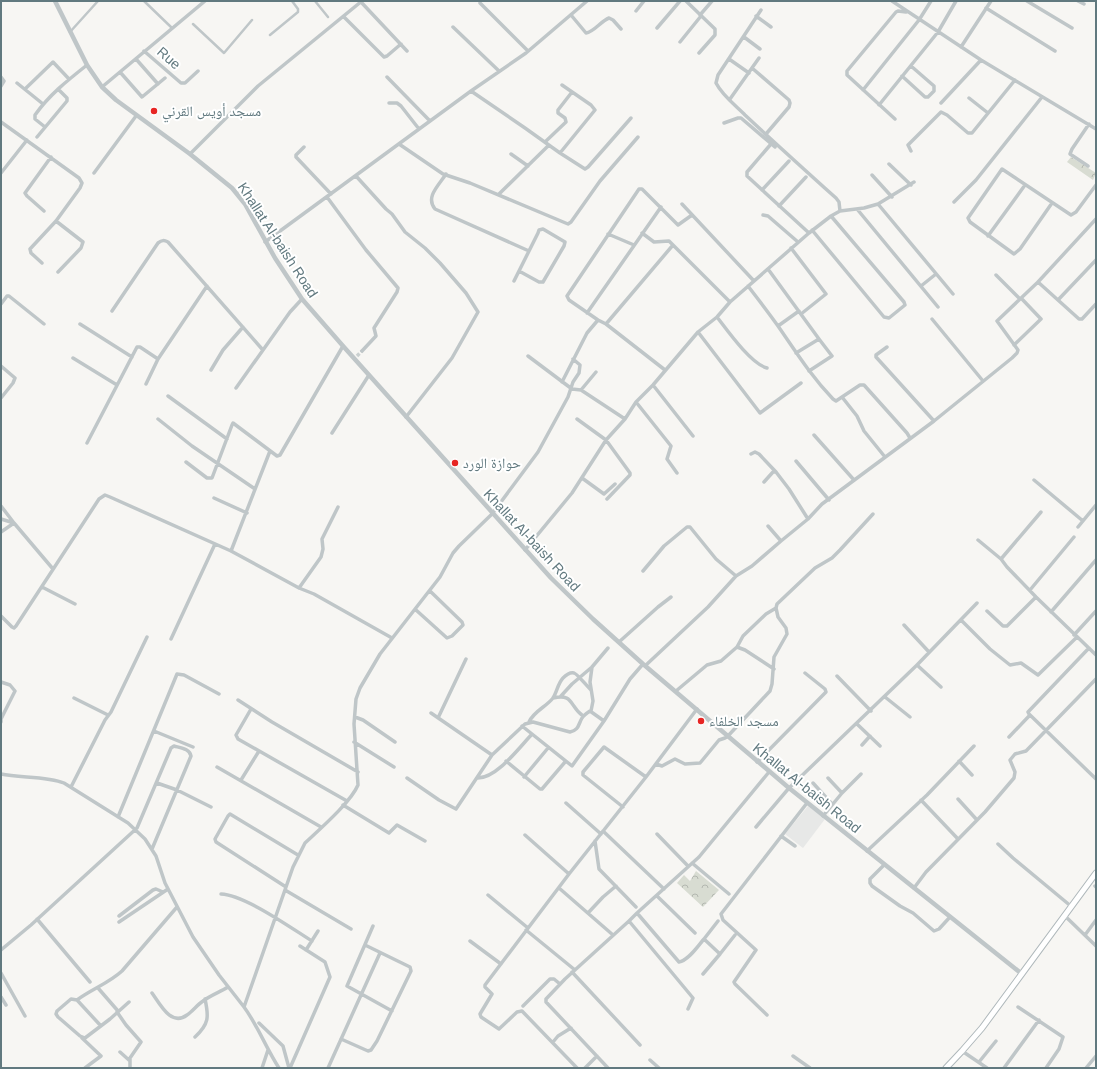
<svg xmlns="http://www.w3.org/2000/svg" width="1097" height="1069" font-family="Arial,'Noto Naskh Arabic',sans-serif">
<defs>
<pattern id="forest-crowns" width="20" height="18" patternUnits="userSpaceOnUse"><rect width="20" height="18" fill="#d8dcd2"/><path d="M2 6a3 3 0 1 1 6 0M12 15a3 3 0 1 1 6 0" fill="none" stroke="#b3b7b0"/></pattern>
</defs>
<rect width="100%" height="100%" fill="#f7f6f3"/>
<path fill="#e7e8e7" d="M808,806l17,13 -22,29 -18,-14z"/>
<path fill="url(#forest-crowns)" d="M1071,157l25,16 -3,7 -26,-18z
M696,871l23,19 -16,17 -26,-24 7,-8 6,6z"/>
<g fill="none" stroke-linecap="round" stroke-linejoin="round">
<path stroke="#cad0d0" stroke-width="3.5" stroke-dasharray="3.5 2" stroke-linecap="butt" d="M357,356l5,-5"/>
<g stroke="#afb8bb" stroke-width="7">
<path id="secondary" d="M946,1068l16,-17 20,-23 114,-155"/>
</g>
<path stroke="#bfc6c8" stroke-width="2.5" d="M144,1l28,27
M315,1l13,16
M193,24l31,29 28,-33
M70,32l28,-31
M270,35l28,-23v-3l-6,-8"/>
<path stroke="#bfc6c8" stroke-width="3.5" d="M686,1l29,28v6l-16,18
M892,1l89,59 115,69
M1027,1l45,27
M1078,1l6,3
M361,2l46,49
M480,3l48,48
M986,8l69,43
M761,10l-43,65 -2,8c6,12 19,22 29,32 30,28 61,56 91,83l3,4 1,9
M636,11l8,-10
M571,15l15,18c8,-1 15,-12 23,-15l4,2 8,9
M700,15l12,-14
M756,16l15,11
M344,17l40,40 3,-1 14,-12
M453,27l46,44
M657,28l23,-27
M744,37l16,12
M680,42l21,-26
M961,47l30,-46
M144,51l37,32h4l13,-12
M136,59l22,25
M729,59l20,14
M752,68l37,32 1,3 -1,4 -23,27
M120,72l22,25 23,-19
M902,76l23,21h3l6,-6v-5l-23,-20
M1,77l3,4 -3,5
M387,77l43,44
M17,83l26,21
M102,87l103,-86
M25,89l28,-27 16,17
M863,90l56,-70 12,-19
M471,91l54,37 35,25 25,16 3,-2 43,-49
M969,98l19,15
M730,99l29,-41
M389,103h8l4,3 18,23
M941,103l40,-43
M879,105l59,-73 18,-31
M895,119l-48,-44v-4l49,-59 2,-1 8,1
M1,122l78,56 3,5 -2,5 -24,33 -26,28 1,4 11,10
M724,123l14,-5h3l34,29
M45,127l-10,-8v-4c14,-20 33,-35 52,-50
M37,137l30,-36v-3l-9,-9
M545,142l21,-20 -1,-4 -7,-5v-3l14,-18
M399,144l44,30 27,9 98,41 3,-2 29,-41 38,-44
M771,144l-24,28v4l62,57
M304,147l-8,8v2l35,37
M911,151l-3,-6 33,-33 6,3 21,18h4l43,-53
M560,153l35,-43 -4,-5 -29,-20
M190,154l68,-68 104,-85
M511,154l17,12
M889,164l22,21
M1088,166l-18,-12 2,-5 17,-25
M1,173l26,-33
M94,173l42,-57
M446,174c-7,11 -21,23 -11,35l94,42
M872,175l20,22
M356,176l30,33 6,5 13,18 20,16 15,15 26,30 12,19 -26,46 -46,59
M762,190l27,-29
M499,194l50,-49
M327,197l39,53 32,38 -1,4 -23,36 2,8 -14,15
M954,202l22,-22 66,-83
M1052,203l-32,46 -6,5 -44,-32 -2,-4 34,-49 69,46 5,-3 20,-27
M682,204l72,77
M878,204l75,90
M779,206l27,-29
M857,209l81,98
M44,211l-17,-15 -2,-3 26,-36
M763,215l5,1 30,26
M56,221l27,21 -2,6 -23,24
M812,230l72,87 5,1 16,-13 -1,-3 -73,-86
M642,233l12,9 15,-1 61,61
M608,234l26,11
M988,236l37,-51
M265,242l206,-151 55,-38 61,-52
M791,248l35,46 -25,20
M768,269l51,70 -23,14
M996,275l24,24
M514,281c8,-16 16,-32 24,-48l1,-3 4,-1 22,13 -1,4 -21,36h-4l-20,-11
M1038,282l41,37h3l14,-15
M748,286c10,13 20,26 30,40 18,26 33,50 55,73l3,2 24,-16h4l43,48 3,5
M921,286l15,-12
M1058,300l38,-40
M1,304l6,-8h2l35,28
M112,311l46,-68c4,-3 6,-3 10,-1l94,107
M587,313l74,-106
M717,317c10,13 34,47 50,51
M932,319l51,62
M80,324l52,33
M606,324l67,-79
M778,326l21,-15
M698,332l62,81 41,-30
M1014,345l27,-26 -20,-21
M887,347l-11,8v2l58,64
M528,356l44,33 9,1 44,29
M73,358l44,27
M1,366l14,12 -2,5 -12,15
M211,370l12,-20 20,-23
M665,370l-59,-46 -8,-4 -29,-20 -2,-4 72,-107h3l36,36 14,-10
M809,371l23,-15 -13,-17
M562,382l25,-49 11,-13
M146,384l12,-25 49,-73
M653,385l40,51
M236,388l54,-76 12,-13
M581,390l15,-18
M168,396l59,43
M842,397l15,19 7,15 21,26
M636,402l35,44 -4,13 10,14
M158,419l34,27 63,43
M577,419l29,21 24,33v2l-23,24
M332,433l37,-58
M814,435l40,45
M87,443l50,-96h3l18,12
M751,454l4,-2 4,2 17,18
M796,461l33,39
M186,462l21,16h5l20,-53 1,-2 44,33 3,-1 63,-109
M582,478l22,16 11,-10
M1034,480l49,41
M764,482l9,-10h3l13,17 19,30
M214,498l33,15
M1,506l13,17 -13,-4
M1041,512l-40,47 6,8 29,30 60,58
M768,526l13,15
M1078,527l18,-22
M1,532l13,-9 39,46
M978,540l23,19
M525,550l47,-57 34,-53 19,-21 11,-17 17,-17 45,-53 19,-15 13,-15 79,-69 22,-17 9,-5 24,-3 14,-4 36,-22
M231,551l39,-100
M643,571l21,-25 23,-19h3l26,32 20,17
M42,587l33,17
M299,588l22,-31 2,-8 -1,-10 16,-32
M1030,590l44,-53
M416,610l31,28 5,-2 11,-11 -1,-3 -32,-31
M987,611l16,15h4l29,-29
M1051,612l45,-52
M1,616l11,11 2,1 2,-2 83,-127 6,-4 5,2 121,54 68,37 15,6 78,44
M961,620l29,29 20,16 11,-2 17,12 39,-38
M904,625l25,27
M1074,635l22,-24
M171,639l44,-95
M619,642l39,-35 13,-10
M737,647l6,-11 23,-22 10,-6
M1089,648l-61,64 1,2 67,65
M646,665l62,-58 28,-31 16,-10 29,-25 27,-22 14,-15 112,-83 78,-63 5,-5 1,-3 -21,-29 41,-39 58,-63
M917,665l24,22
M592,667l16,-19
M837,676l34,35
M1,682l9,3 5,6 -14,28v3
M676,691l31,-26 14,-4 16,-14 8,3 29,19
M561,696l11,-12 20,-17 -2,15 3,19 -2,10
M885,697l25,20
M74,698l34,17
M553,698c21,-5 16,8 30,18
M238,700l34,22 86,50
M251,709l-15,26 2,4 109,62
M431,713l61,42
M355,717l8,3 32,22
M438,718l28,-59
M529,722c5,-11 17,-15 24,-24 4,-6 5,-15 10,-20 2,-2 7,-6 11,-5 2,0 15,15 17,17
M857,724l23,22
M522,726l50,40 32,-45 26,-42 13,-15
M154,731l39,16
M1009,737l21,-22
M354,742l40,25
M862,745l8,-9
M506,761l34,28h2l23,-27
M959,761l13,14
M757,762l69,-70 -1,-3 -20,-16
M656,764l6,2 13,-7 10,5 15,-1 19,-23 6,-2 2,-1 43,-46 2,-7 2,-27 13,-23 -1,-6 -8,-11 -2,-9 1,-4 38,-36 17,-10 8,-8 33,-36
M217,767l104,60
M1,774c19,4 46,2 63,9l64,40 17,16 11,17 9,27 28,54 26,38 25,32
M524,777l24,-29
M407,778l32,22 17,9 36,-54 33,-31 8,-2 37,10c9,-2 8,-7 12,-14 2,-3 5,-5 8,-7l14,10
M477,778c19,1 42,-30 55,-44
M828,778l14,15
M241,780l18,-29
M157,783l20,7 34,17
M813,783l19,21
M71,787l34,-67 6,-8 36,-75
M958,799l19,21
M921,800l37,39
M566,803l35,31
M343,805l46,28 8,-8 28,16
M623,807l-40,-32v-3l21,-25 42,30
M823,816l19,-23 19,-19
M118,817l59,-143 7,1 35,19
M756,827l33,-39 128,-123 60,-62
M603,831l61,58
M657,834l31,32
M525,835l44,39
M781,836l14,10
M595,841l4,28 37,38
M998,844l15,14 59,49
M867,851l60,-56 47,-49
M692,863l37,31
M884,865l-14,14v4l2,3 28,20 13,7 21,18 5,-2 11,-12
M1095,886l1,1
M286,887l-70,-45 -1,-3 13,-23 2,-2 68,41
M559,888l54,47
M914,888l12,-16 59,-60 29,-34 1,-6 -5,-12 5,-6 11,-3 70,-72
M285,890l66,39
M221,894c24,1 70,34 91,47
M488,895l40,33
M657,896l38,37
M588,913l15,-16 13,-11
M119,916l34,-26 3,-1 7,3
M1065,916l31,30
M37,919l53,63
M629,921l8,-8
M119,922l49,-33
M373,926l-26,60 45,25
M526,930l49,40
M1085,935l11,-15
M704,939l14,-18
M470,941l31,23
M1,950l30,-25 106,-97 34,-80 3,-2c7,2 16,3 17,10l-39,93
M306,950l12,-19
M720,954l15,-19
M572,972l68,73
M1,973l24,43
M703,974l17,-20 -16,-15c-6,7 -16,22 -25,23l-42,-49 62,-56 70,-85
M98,988l20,23
M152,993c8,11 19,34 35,22 6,-4 10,-10 16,-14 8,-6 17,-9 25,-14
M1,997l5,8
M77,1000c15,-11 32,-17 45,-29l55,-64
M523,1006l27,-27h4l6,5
M1018,1007l45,30 -4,12 -13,19
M117,1012l9,13 15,17 -11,16v10
M767,1015l-32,-31 -1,-2 22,-32 -33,-30 -2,-6 86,-111
M259,1023l24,23 6,22
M101,1026l-24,-26 -6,-1 -14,12 -1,3 2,3 22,19 5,2 25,-19 19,-17
M195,1037c14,-13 14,-20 10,-38
M82,1038l19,18 -16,12
M341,1039l27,12 3,-1 6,-9 34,-70 -1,-4 -45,-22
M553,1042l5,-6 13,-8
M962,1051l25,17
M120,1052l10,9
M793,1056l17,12
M650,1060l9,8
M979,1062l17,-21
M262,1068l6,-18
M279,1068c-13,-20 -21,-42 -35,-61l49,-140 12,-24c15,-14 46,-41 53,-58l-4,-61 2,-25 4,-11 20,-34 60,-77 13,-24 6,-7 33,-32 46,-62 30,-55 5,-15 6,-9 1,-8 -7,-6
M290,1068l40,-91 -5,-15 -25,-16
M328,1068l52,-115
M577,1068l-55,-57 -5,1 -18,17 -18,-12 -1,-3 12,-20 -7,-7v-2l84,-111 77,-97 51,-68
M585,1068l12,-12
M608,1068l-62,-66v-3l19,-20 64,-58 64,77 -5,11
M1004,1068l35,-48
M1086,1068l10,-12"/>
<path stroke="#bfc6c8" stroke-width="4.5" d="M55,1l32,64 15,22 14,13 74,54 42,34 13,16 30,54 27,41 41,47 208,232 42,41 50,45 146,124 233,186"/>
<use href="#secondary" stroke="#fff" stroke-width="5"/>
</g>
<g fill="#e72523" stroke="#fff" stroke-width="1.5">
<circle cx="154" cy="111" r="4"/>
<circle cx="455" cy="463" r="4"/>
<circle cx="701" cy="721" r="4"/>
</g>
<g text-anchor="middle" stroke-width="4" stroke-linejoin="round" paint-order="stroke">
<g font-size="14" fill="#61797f" stroke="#fff">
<text transform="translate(169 58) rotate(41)" y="5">Rue</text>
<text transform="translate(278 240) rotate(57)" y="5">Khallat Al-baish Road</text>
<text transform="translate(532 540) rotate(47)" y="5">Khallat Al-baish Road</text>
<text transform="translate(807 788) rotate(39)" y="5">Khallat Al-baish Road</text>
</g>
<g font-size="14" fill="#61797f" stroke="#fff" text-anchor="start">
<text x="162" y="116">مسجد أويس القرني</text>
<text x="463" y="468">حوازة الورد</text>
<text x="709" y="726">مسجد الخلفاء</text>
</g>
</g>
<rect width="1097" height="1069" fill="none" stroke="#61797f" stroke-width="4"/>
</svg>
